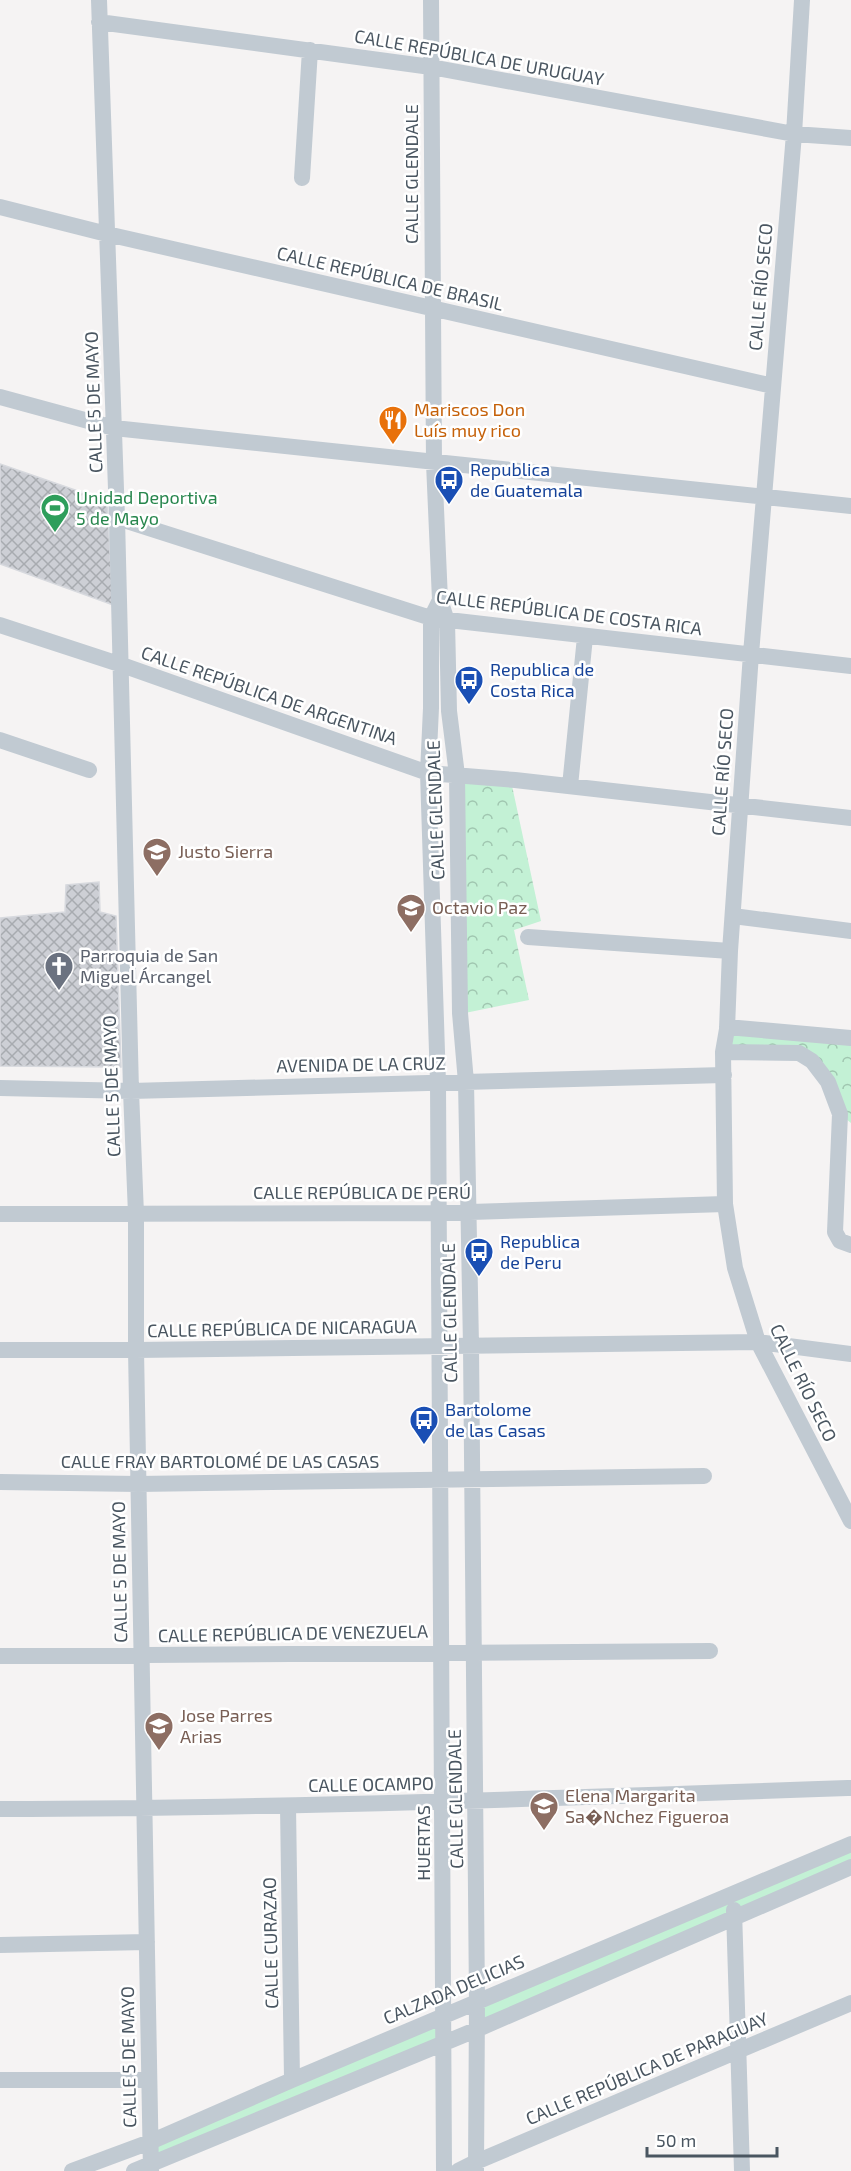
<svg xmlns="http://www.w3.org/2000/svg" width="851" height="2171" font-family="'Exo 2',sans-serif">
<defs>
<pattern id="park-crowns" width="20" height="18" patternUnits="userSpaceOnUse" patternTransform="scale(1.5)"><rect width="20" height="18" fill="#c3f1d5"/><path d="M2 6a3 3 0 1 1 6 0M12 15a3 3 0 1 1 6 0" fill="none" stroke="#a0c6b0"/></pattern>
<pattern id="building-cross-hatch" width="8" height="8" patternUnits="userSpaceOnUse" patternTransform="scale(1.5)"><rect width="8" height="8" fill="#cdcfd5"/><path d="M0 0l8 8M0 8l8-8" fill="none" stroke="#a8abb0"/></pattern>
</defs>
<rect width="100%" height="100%" fill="#f5f3f3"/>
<path fill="url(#park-crowns)" d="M460,777l51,4 30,140 -27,9 15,70 -64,13z
M727,1029l124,9v85l-11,-9 -28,-53 -88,-16z"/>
<path fill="#c3f1d5" d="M851,1846v15l-369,160 1,-16z
M438,2018l-1,22 -281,117 1,-13z"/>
<path fill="url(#building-cross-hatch)" stroke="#d7d9de" stroke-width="1.5" d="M0,464l107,37 6,104 -113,-41z
M99,882l1,30 16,4 5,151 -121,-1v-148l65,-6 1,-27z"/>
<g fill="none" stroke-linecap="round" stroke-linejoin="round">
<path stroke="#c1cad2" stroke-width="16" d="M99,0l18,518 14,573 5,123v136l15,821
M431,0l3,463 6,137 7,21 2,90 8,64 3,238 6,69 5,264 6,656 -1,169
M802,0l-8,134 -43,520 -21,297 -3,78 -4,23 2,152 10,64 23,74 93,179
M99,22l332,45 363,67 57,4
M302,178l8,-128
M0,207l107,27 666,152
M0,397l114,31 737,78
M117,518l314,100 420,48
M440,600l-9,18v90l-3,65 10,310 6,1088
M0,625l122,40 306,108 87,7 336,38
M0,740l89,30
M570,786l15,-149
M733,916l118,15
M528,937l202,14
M727,1027l124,11
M723,1052l76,1 13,8 16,21 12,32 -5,118 5,9 11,4
M0,1088l131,3 593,-16
M0,1214l439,-1 286,-9
M0,1350h136l622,-8 93,12
M0,1482l138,2 566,-8
M0,1656l710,-5
M288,1806l4,274
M0,1809c284,-1 567,-11 851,-21
M734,1910l8,261
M0,1945l147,-3
M0,2080h149
M72,2171l78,-29 142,-62 559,-236
M134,2171l344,-142 373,-162
M458,2171l18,-9 375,-159"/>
</g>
<defs>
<g id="restaurant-pin" transform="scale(1.5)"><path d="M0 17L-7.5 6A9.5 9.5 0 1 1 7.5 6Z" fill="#e8710a" stroke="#fff"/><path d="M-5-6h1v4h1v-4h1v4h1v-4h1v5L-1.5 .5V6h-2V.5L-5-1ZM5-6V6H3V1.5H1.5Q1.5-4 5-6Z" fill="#fff"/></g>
<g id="bus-pin" transform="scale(1.5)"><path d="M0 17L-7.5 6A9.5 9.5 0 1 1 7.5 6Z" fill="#1a4fb4" stroke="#fff"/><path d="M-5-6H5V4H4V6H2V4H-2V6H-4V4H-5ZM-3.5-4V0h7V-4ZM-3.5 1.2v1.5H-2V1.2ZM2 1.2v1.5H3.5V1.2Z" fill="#fff"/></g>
<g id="stadium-pin" transform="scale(1.5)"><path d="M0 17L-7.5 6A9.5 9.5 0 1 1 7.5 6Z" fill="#2e9e5b" stroke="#fff"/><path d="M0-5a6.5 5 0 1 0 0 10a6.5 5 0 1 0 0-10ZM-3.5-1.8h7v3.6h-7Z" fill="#fff"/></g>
<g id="school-pin" transform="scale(1.5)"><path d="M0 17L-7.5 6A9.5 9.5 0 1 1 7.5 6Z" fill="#8d6e63" stroke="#fff"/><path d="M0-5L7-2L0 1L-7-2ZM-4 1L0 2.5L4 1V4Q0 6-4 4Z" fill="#fff"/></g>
<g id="church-pin" transform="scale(1.5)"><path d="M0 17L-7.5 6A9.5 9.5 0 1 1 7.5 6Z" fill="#6b7280" stroke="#fff"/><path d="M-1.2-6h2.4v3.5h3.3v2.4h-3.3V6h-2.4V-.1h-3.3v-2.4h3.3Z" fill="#fff"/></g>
</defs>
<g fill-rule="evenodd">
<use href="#restaurant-pin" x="393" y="420"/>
<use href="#bus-pin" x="449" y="480"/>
<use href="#stadium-pin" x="55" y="508"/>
<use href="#bus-pin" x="469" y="680"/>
<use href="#school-pin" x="157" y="852"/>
<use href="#school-pin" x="411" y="908"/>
<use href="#church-pin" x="59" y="966"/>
<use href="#bus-pin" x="479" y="1252"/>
<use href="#bus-pin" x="424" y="1420"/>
<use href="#school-pin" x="159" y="1726"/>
<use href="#school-pin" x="544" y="1806"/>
</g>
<g text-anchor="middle" stroke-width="5" stroke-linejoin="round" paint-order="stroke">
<g font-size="18" fill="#4a5661" stroke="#fff">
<text transform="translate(479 58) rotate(10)" y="6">CALLE REPÚBLICA DE URUGUAY</text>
<text transform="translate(412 174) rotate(-90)" y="6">CALLE GLENDALE</text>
<text transform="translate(390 279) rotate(13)" y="6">CALLE REPÚBLICA DE BRASIL</text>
<text transform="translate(761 287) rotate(-85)" y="6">CALLE RÍO SECO</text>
<text transform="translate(94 402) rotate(-92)" y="6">CALLE 5 DE MAYO</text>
<text transform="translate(569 613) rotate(7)" y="6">CALLE REPÚBLICA DE COSTA RICA</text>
<text transform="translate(269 696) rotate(19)" y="6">CALLE REPÚBLICA DE ARGENTINA</text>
<text transform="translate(723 772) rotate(-86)" y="6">CALLE RÍO SECO</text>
<text transform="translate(436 810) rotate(-92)" y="6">CALLE GLENDALE</text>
<text transform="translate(361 1065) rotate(-1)" y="6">AVENIDA DE LA CRUZ</text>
<text transform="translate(112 1086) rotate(-92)" y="6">CALLE 5 DE MAYO</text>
<text x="362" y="1199">CALLE REPÚBLICA DE PERÚ</text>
<text transform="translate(450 1313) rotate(-91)" y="6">CALLE GLENDALE</text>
<text transform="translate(282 1329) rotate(-1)" y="6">CALLE REPÚBLICA DE NICARAGUA</text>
<text transform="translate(803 1383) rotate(64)" y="6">CALLE RÍO SECO</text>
<text x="220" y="1468">CALLE FRAY BARTOLOMÉ DE LAS CASAS</text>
<text transform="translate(120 1572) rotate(-91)" y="6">CALLE 5 DE MAYO</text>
<text transform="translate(293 1634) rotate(-1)" y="6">CALLE REPÚBLICA DE VENEZUELA</text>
<text transform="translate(371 1785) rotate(-1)" y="6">CALLE OCAMPO</text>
<text transform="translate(456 1799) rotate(-91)" y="6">CALLE GLENDALE</text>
<text transform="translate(424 1843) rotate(-90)" y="6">HUERTAS</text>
<text transform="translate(271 1943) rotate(-91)" y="6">CALLE CURAZAO</text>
<text transform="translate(454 1990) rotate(-23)" y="6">CALZADA DELICIAS</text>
<text transform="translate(129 2057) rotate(-91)" y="6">CALLE 5 DE MAYO</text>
<text transform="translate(647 2069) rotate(-23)" y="6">CALLE REPÚBLICA DE PARAGUAY</text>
</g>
<g font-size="18" fill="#c56008" stroke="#fff" text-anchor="start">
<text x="414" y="416">Mariscos Don<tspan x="414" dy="21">Luís muy rico</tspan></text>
</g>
<g font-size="18" fill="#164399" stroke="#fff" text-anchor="start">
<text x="470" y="476">Republica<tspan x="470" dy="21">de Guatemala</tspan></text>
<text x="490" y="676">Republica de<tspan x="490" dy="21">Costa Rica</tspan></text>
<text x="500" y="1248">Republica<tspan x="500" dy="21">de Peru</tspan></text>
<text x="445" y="1416">Bartolome<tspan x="445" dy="21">de las Casas</tspan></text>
</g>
<g font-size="18" fill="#27864d" stroke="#fff" text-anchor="start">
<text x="76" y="504">Unidad Deportiva<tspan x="76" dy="21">5 de Mayo</tspan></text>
</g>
<g font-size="18" fill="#785e54" stroke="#fff" text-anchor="start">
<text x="178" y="858">Justo Sierra</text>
<text x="432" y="914">Octavio Paz</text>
<text x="180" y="1722">Jose Parres<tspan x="180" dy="21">Arias</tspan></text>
<text x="565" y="1802">Elena Margarita<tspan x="565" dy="21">Sa�Nchez Figueroa</tspan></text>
</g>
<g font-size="18" fill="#5b616d" stroke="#fff" text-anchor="start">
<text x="80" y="962">Parroquia de San<tspan x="80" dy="21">Miguel Árcangel</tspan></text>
</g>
</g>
<path d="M647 2147v9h130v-9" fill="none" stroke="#4a5661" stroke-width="3"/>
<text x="656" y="2147" font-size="18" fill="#4a5661" stroke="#ffffff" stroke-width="4.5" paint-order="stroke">50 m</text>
</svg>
